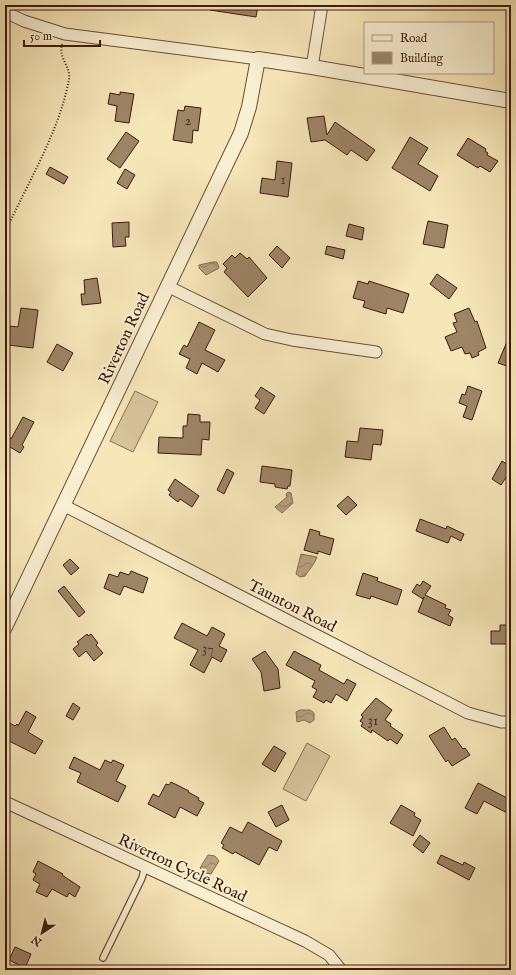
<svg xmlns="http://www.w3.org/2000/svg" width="516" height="975" font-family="'IM FELL English',serif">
<defs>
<pattern id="water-waves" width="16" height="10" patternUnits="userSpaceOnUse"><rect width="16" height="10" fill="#b7a17e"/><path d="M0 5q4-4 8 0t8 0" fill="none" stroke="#968266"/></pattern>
</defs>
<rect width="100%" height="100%" fill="#f6e6b8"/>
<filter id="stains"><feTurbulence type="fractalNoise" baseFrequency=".005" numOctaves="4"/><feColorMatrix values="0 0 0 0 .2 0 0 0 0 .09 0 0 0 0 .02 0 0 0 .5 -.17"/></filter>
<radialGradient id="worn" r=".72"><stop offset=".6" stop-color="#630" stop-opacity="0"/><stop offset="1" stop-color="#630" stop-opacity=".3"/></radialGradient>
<path fill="#d6c39b" stroke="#896f54" d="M135,391l23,11 -25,50 -23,-11z
M307,743l23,13 -24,45 -23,-12z"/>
<path fill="url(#water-waves)" stroke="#866b51" d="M213,262h4l2,6 -13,7 -7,-7v-3z
M288,492l3,1 2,10 -11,10 -7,-6 12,-10 -1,-3z
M301,554l16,3c-2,6 -8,13 -12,19l-5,1 -4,-3z
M300,710h10l4,3v7l-4,3 -6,-3 -7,2 -1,-10z
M208,855l7,1 4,5 -8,13 -6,-1 -5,-5z"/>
<path fill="#9d8566" stroke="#3c1b0e" d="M211,5h47l-2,12 -46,-7z
M120,92l14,2 -5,29 -14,-2 2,-15 -9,-2 2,-11 10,2z
M185,106l16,2 -3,23 -5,-1 -1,13 -19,-3 5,-30 6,1z
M324,116l3,19 8,-13 40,28 -8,11 -16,-11 -4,5 -22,-15 -14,2 -4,-24z
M126,132l13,9 -19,27 -13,-9z
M410,137l18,11 -10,16 20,12 -8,15 -38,-23z
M468,138l18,11 -1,2 3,2 -1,2 11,6 -8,11 -10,-6 -2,2 -21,-13z
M277,161l15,2 -4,34 -28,-4 2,-15 13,2z
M50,167l18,10 -4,7 -18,-10z
M125,169l10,6 -8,14 -10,-6z
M428,221l20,4 -4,23 -21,-4z
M129,222v15h-4l1,9 -13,1 -1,-24z
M349,224l15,4 -2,12 -16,-4z
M277,246l13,12 -8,10 -13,-13z
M327,246l18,4 -2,9 -18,-5z
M240,253l7,6 2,-2 18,21 -19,19 -24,-25 3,-4 -4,-4 9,-9 3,3z
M437,274l20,14 -8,11 -19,-15z
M97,278l4,25 -19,2 -1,-11h4l-1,-14z
M358,281l10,3 1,-3 40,13 -6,19 -16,-5 -1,6 -23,-7 2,-6 -12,-3z
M21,308l17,2 -5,38 -25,-3 2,-19 8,1z
M469,308l6,14 2,-1 9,27 -8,4 1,3 -7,3 -2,-5 -5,1 -3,-7 -11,4 -6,-14 12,-5 -4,-9 4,-1 -3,-8z
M199,322l16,8 -10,20 20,10 -7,12 -16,-9 -5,11 -11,-6 4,-9 -11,-5 5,-9 3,2z
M511,332v26l-4,8 -9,-3z
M57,344l16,9 -10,18 -16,-9z
M468,386l14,5 -10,29 -9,-3 4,-11 -8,-3 3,-9 3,1z
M261,387l14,9 -11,18 -9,-6 5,-8 -5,-4z
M188,414l12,1v7h10l-1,18 -7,-1 -1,16 -43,-2 1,-16 24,1v-12h4z
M23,417l11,5 -12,23 2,2 -4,6 -15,-9 4,-6 2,1z
M360,428l23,2 -2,15 -8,-1 -2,16 -26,-3 2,-16 11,1z
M502,461l9,6v3l-10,15 -9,-6z
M262,466l30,4 -2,16h-2l-1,3 -12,-2v-3l-15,-2z
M227,469l7,4 -10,21 -7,-4z
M175,479l24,17 -7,11 -12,-8 -2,3 -9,-7 2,-3 -3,-2z
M348,496l9,9 -11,10 -9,-9z
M420,519l26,10 1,-3 17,8 -3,7 -10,-5 -3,7 -32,-12z
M310,529l10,3 -1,3 15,4 -4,16 -12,-4v3l-14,-4z
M70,559l9,9 -8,7 -8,-10z
M131,571l17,7 -5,15 -19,-7 -4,9 -16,-7 5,-14 9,3 2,-5 9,3z
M363,573l15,5 -1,3 25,9 -5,15 -26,-9 -1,3 -14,-4z
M423,581l8,5 -6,9 21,10 -1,3 6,2 -3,5 5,3 -3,8 -32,-14 6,-15 -1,2 -11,-7 5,-8 3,2z
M64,586l21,26 -6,5 -21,-26z
M182,623l25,13 5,-9 13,7 -6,12 8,4 -6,12 -9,-5 -8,16 -14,-8 8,-15 -24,-12z
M500,625h10l1,19h-20v-13h9z
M87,634l1,2 3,-2 7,9 -2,2 7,8 -9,8 -8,-10 -7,6 -6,-8 6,-5 -2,-2z
M265,651l13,18 2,19 -16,3 -3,-19 -9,-13z
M294,651l27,14 -2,5 25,14 3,-5 9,5 -9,17 -11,-7 -5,9 -5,-3 -2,3 -11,-6 4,-7 -5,-3 3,-6 -29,-16z
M376,698l16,12 -7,10 6,4 -1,2 13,9 -6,9 -7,-5 -2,2 -16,-11 -1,3 -10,-7 2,-3 -3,-2 3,-4 -2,-2z
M73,703l7,5 -7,12 -7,-4z
M26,711l10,6 -8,15 15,9 -8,13 -30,-15v-11l3,-6 7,4 2,-2 1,2z
M444,727l8,13 3,-2 8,11 2,-1 5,7 -18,11 -4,-6 -2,2 -17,-26z
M274,746l12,7 -11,19 -13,-8z
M74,757l26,13 5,-10 6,3 2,-3 11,5 -8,16 10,5 -8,16 -41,-20 4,-9 -12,-5z
M171,782l18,9 -1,1 11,6 -1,2 6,3 -7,13 -17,-9 -5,11 -27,-14 5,-10 6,3 7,-13 3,1z
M478,783l33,17v15l-27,-14 -7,13 -12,-6z
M282,805l7,15 -13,7 -8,-15z
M401,805l14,8 -1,3 7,4 -8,16 -23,-13z
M248,822l34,19 -5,10 -8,-4 -10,18 -24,-13 -2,2 -11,-6 2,-3 -3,-2 9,-16 12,6z
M420,835l10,8 -7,10 -10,-8z
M441,855l22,10 1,-3 11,6 -6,12 -32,-17z
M38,861l25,13 -1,1 18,12 -5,10 -6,-4 -2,4 -15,-8 -5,8 -11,-5 4,-8 -7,-4 3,-6 -3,-2z
M15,947l16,7 -6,14 -16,-8z"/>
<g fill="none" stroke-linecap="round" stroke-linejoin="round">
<g stroke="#6a4e38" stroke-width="8">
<path id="service" d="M103,958l39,-80 3,-11"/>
</g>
<g stroke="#6a4e38" stroke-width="13">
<path id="minor" d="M5,12l19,9 41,13 193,25
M312,67l10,-62
M167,286l98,48 27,6 84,12
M63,505l405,208 33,9h10
M5,802l300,139 24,14 12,15"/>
</g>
<g stroke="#6a4e38" stroke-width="16">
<path id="tertiary" d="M5,627l236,-494 8,-26 9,-48 54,8 199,34"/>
</g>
<path stroke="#3c1b0e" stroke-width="2" stroke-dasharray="1 2" stroke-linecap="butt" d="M5,227l5,-5c21,-45 50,-93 59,-143 2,-12 -11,-22 -7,-35"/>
<use href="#service" stroke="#f9efd1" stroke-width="5.5"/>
<use href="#minor" stroke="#f9efd1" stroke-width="11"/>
<use href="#tertiary" stroke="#f9efd1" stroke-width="14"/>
</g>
<g text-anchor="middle" stroke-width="4" stroke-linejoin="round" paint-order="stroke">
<g font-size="14" fill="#543624">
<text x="188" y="125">2</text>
<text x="283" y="184">1</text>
<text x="208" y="653">37</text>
<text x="373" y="725">31</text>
</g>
<g font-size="16" fill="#3c1b0e" stroke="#f9efd1">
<text transform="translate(123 338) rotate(-65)" y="6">Riverton Road</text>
<text transform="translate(293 605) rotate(27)" y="6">Taunton Road</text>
<text transform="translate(183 867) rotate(25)" y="6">Riverton Cycle Road</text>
</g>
</g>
<rect width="516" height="975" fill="none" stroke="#f6e6b8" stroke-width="20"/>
<rect x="6" y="6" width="504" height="963" fill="none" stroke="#3c1b0e" stroke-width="2"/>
<rect x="10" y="10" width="496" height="955" fill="none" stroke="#3c1b0e"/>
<rect x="364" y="22" width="130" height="52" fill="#f9efd1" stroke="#ad9a83"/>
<rect x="372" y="35" width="20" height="6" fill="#f9efd1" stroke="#ad9a83"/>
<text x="400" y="42" font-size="12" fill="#3c1b0e">Road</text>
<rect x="372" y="52" width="20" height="12" fill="#9d8566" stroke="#ad9a83"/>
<text x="400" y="62" font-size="12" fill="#3c1b0e">Building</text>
<g transform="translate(42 933) rotate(215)" stroke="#f9efd1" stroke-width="3" paint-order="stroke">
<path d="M0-3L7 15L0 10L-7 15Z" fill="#3c1b0e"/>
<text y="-6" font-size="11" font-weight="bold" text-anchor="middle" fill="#3c1b0e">N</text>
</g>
<path d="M24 40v6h76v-6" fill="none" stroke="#3c1b0e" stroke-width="2"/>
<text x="30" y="40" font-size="12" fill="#3c1b0e" stroke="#f9efd1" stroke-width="3" paint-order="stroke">50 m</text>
<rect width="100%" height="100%" filter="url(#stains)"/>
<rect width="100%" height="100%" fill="url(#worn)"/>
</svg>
